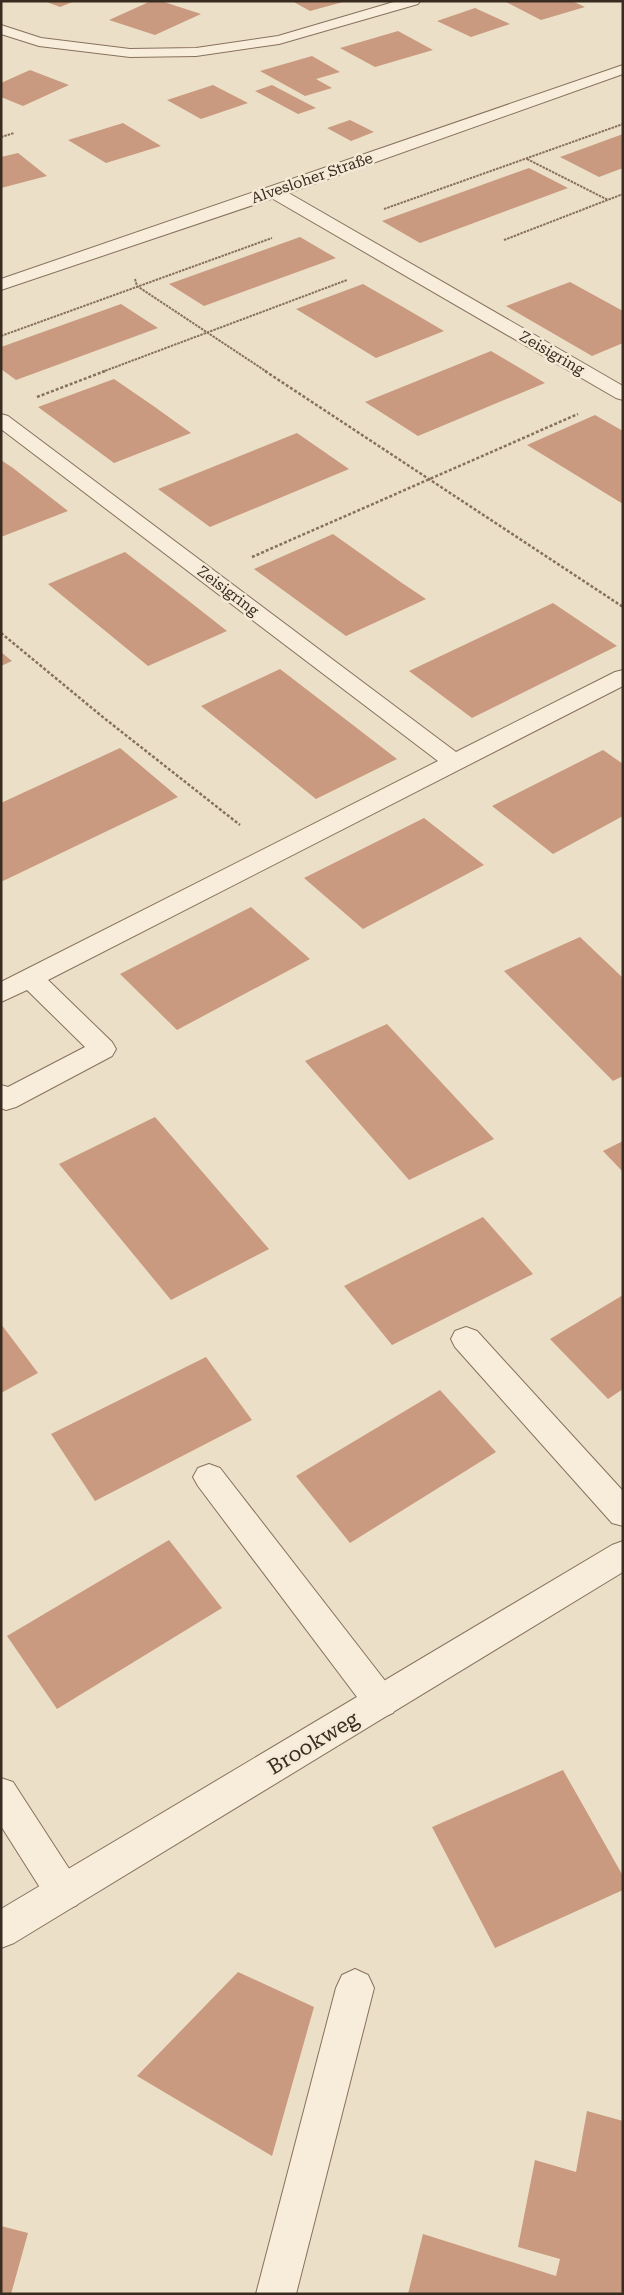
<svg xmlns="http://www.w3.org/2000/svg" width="624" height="2295" font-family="'Roboto Serif',serif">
<rect width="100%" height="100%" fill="#ecdfc7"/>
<path fill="#c99a7f" d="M44,1h31l-15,6z
M151,1h10l40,13 -46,21 -46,-15z
M292,1h51v1l-33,9z
M510,1h62l13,6 -44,13 -35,-18z
M475,8l35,16 -39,13 -34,-16z
M398,31l35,19 -58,17 -35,-19z
M312,56l28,16 -24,7 16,9 -27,8 -45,-25z
M30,70l39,15 -46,21 -22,-9v-14z
M213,85l35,18 -47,16 -34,-19z
M272,85l44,23 -18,6 -43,-23z
M350,120l24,12 -23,9 -24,-13z
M123,123l38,23 -55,17 -38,-23z
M623,134v34l-24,9 -39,-20z
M18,153l29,23 -46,12v-31z
M529,168l39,20 -148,55 -38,-22z
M300,237l36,21 -132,48 -35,-22z
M570,282l53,29v32l-31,13 -86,-50z
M363,284l40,23 41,24 -68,27 -80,-49z
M121,304l37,24 -142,52 -15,-11v-22z
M491,351l54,32 -127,53 -53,-34z
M114,379l38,26 39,28 -77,30 -76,-56z
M595,415l28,16v73l-96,-59z
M297,433l52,36 -139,58 -52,-38z
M1,460l12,8 55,43 -67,26z
M333,534l69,49 24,16 -80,37 -92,-67z
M125,552l60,46 42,33 -79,35 -100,-82z
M553,603l64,43 -145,72 -63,-47z
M1,652l11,9 -11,5z
M280,669l69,53 48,37 -81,40 -115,-93z
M120,748l58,49 -175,84 -2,-2v-76z
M603,750l20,14v52l-70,38 -61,-48z
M424,818l60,47 -121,64 -59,-51z
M251,907l59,52 -133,71 -57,-56z
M580,937l43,41v98l-10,5 -109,-110z
M387,1024l107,115 -85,41 -104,-119z
M155,1117l114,132 -98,51 -112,-136z
M623,1141v31l-20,-21z
M483,1217l50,57 -141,71 -48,-59z
M623,1295v94l-15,10 -58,-60z
M1,1324l37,49 -37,20z
M206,1357l46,63 -157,81 -44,-67z
M440,1390l56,62 -146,91 -54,-67z
M169,1540l53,68 -165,101 -50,-73z
M563,1770l60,106v14l-128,58 -63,-121z
M238,1972l76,35 -42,149 -135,-80z
M587,2111l36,10v173h-215l15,-60 133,42 4,-17 -42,-12 17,-87 41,12z
M1,2226l27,7 -17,61h-10z"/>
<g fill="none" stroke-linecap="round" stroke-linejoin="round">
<g stroke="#87715d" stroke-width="2">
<path id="service" d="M466,1327l11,4 146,160v35l-11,-3 -157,-176 -4,-8 4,-8z
M209,1464l11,4 173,223 5,11 -5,11 -12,5 -12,-5 -171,-227 -5,-9 5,-9z
M1,1778l12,4 64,99 5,12 -5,12 -13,6 -13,-6 -50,-79z
M355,1969l13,6 6,13 -78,306h-40l80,-306 6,-13z"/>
</g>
<g stroke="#87715d" stroke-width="2">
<path id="minor" d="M397,1h23l-2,3 -139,40 -83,12 -66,1 -91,-11 -38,-12v-9l40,13 89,11 66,-1 82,-12z
M274,187l6,1 343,198v14l-7,-2 -348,-202 -2,-4 2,-4z
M1,414l7,2 448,336 159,-80 8,-2v16l-575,294 64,62 4,7 -4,7 -96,51 -10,3 -5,-2v-23l7,2 77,-40 -58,-57 -26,12v-20l437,-221 -437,-332z
M623,1541v31l-609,371 -13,5v-39l611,-364z"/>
</g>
<g stroke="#87715d" stroke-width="2">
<path id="tertiary" d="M623,65v9l-343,122 -279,94v-11z"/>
</g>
<path stroke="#87715d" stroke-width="2" stroke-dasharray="2.5 1" stroke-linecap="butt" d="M1,137l13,-4
M527,159l81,41
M384,209l239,-85
M504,240l119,-46
M135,279l2,7 130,86
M1,336l271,-98
M102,372l245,-92"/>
<path stroke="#87715d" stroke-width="2.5" stroke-dasharray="3 2" stroke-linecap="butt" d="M265,371l358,236
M37,397l68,-26
M252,557l326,-143
M1,633l103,85 136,107"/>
<use href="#service" fill="#f7edda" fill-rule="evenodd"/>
<use href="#minor" fill="#f7edda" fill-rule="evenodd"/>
<use href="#tertiary" fill="#f7edda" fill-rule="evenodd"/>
</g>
<g text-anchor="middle" stroke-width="5" stroke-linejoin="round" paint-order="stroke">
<g font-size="15" fill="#382b20" stroke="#f4ead6">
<text transform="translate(312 178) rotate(-19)" y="5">Alvesloher Straße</text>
<text transform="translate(552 353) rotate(30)" y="5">Zeisigring</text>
<text transform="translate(228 591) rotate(37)" y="5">Zeisigring</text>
</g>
<g font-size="21" fill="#382b20" stroke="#f4ead6">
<text transform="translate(313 1743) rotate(-31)" y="7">Brookweg</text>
</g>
</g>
<rect width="624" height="2295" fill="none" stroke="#382b20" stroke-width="5"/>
</svg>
